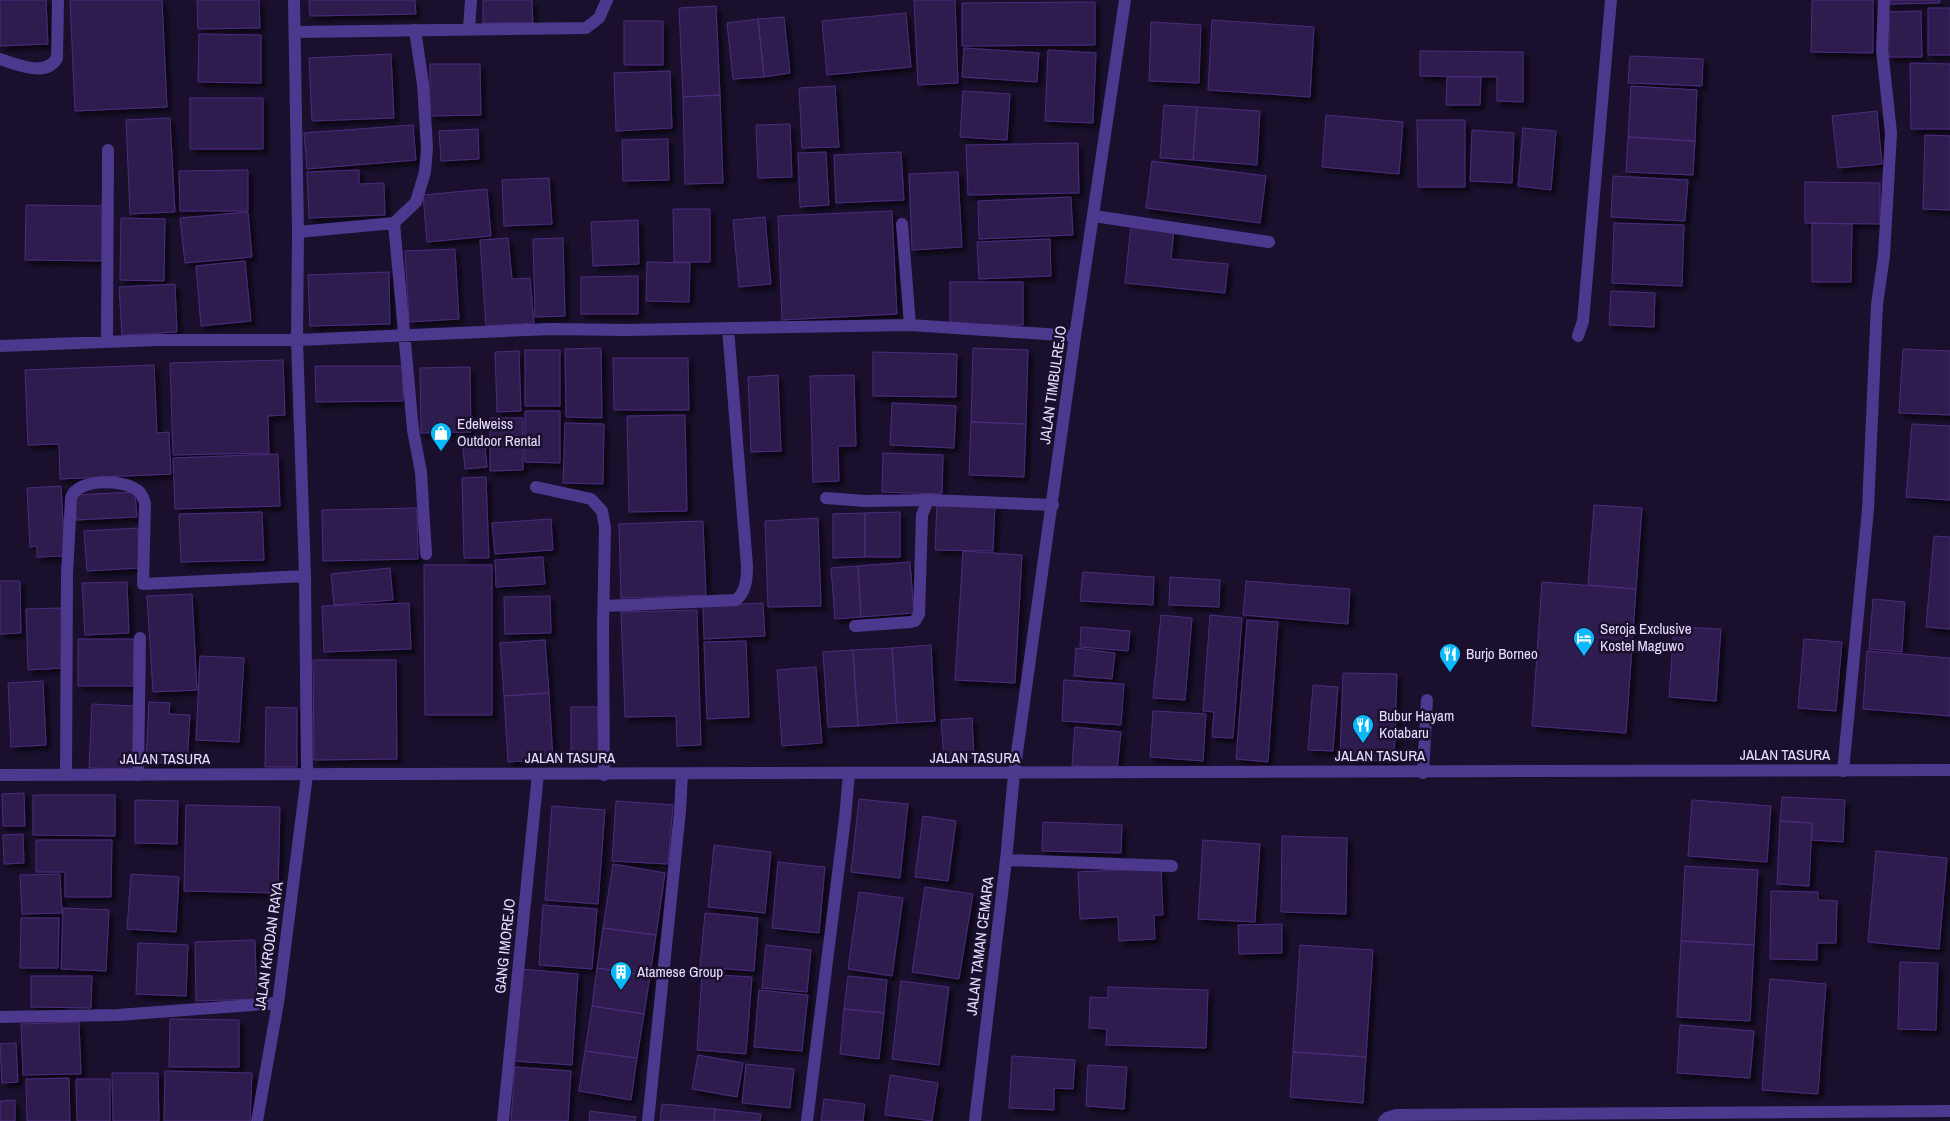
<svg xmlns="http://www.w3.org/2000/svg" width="1950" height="1121" font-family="'Archivo Narrow',sans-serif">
<defs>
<filter id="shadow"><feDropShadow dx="4.5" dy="4.5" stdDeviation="2.5" flood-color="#0009"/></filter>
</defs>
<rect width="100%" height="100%" fill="#1a102d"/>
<path fill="#2f1b4f" stroke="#4b2c7c" filter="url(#shadow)" d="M0,0h46l2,44 -48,2z
M70,0h92l5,107 -92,4z
M197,0h62l1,28 -62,1z
M309,0h106l1,14 -106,2z
M483,0h49l1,23h-50z
M914,0h41l3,83 -40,2z
M1812,0h61v53l-62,-1z
M1889,0h51v3l-51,1z
M1095,2v43l-133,1v-43z
M716,6l4,89 -37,2 -4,-89z
M1928,8h22v47h-22z
M1921,11l1,46h-33v-45z
M906,13l5,54 -84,8 -5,-54z
M784,17l6,56 -26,4 -6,-58z
M758,19l6,58 -31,2 -6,-56z
M1212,20l102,7 -4,70 -102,-7z
M624,21h39v44h-39z
M1151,22l50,3 -2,58 -50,-2z
M199,34l62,1v48l-63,-1z
M964,48l75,5 -2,29 -75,-5z
M1048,50l48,3 -3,70 -48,-2z
M1420,51l103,1v50l-26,-1v-24l-77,-1z
M391,54l3,64 -82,3 -3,-63z
M1630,56l73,3 -1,27 -74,-3z
M1910,63l40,1v65h-39z
M430,64h50l1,51 -51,1z
M670,71l2,57 -56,3 -2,-58z
M1447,77h34l-1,28h-34z
M835,86l4,61 -37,1 -3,-60z
M1631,86l66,4 -2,51 -67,-4z
M963,91l47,3 -3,46 -47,-3z
M720,95l3,88 -38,1 -2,-87z
M190,98h73v51h-73z
M1164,105l33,2 -4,53 -33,-2z
M1197,107l63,4 -3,54 -64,-5z
M1877,111l5,53 -44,4 -6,-52z
M1326,115l77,7 -4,52 -77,-7z
M170,118l5,94 -45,2 -4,-94z
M1417,120h48v67h-47z
M790,124l2,53 -34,1 -2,-53z
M413,125l3,35 -109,9 -3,-36z
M1523,128l33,3 -5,59 -33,-4z
M478,129l1,30 -38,2 -2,-30z
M1472,130l42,3 -2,50 -42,-2z
M1925,135l25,1v74l-27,-1z
M1628,137l67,4 -2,34 -67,-3z
M668,139l1,41 -46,1 -1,-41z
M1078,143l1,50 -111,2 -2,-50z
M826,152l3,53 -29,2 -2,-54z
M901,152l3,48 -68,3 -2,-48z
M1152,161l114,15 -6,47 -114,-15z
M248,170v41h-68l-1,-40z
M359,170v14l25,-1 1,32 -76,3 -2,-46z
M958,172l4,75 -50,3 -3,-76z
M1613,176l75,4 -3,41 -74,-4z
M549,178l3,46 -48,2 -2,-46z
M1805,182l75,1v41l-75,-1z
M487,189l4,47 -64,6 -4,-47z
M1071,197l2,38 -94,4 -1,-38z
M26,205l80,1v55l-81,-1z
M673,209h37v53h-36z
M892,211l5,103 -115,6 -4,-104z
M248,212l4,45 -67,6 -5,-45z
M765,217l6,67 -32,3 -6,-67z
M121,218l44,1 -1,62 -44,-1z
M638,220l1,44 -46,2 -2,-44z
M1614,223l70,2 -2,61 -70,-3z
M1812,223l40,1 -1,58h-39z
M1131,225l43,4 -3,30 57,5 -3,29 -100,-10z
M508,238l4,41 18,-1 4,45 -48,3 -6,-86z
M563,238l2,78 -30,1 -2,-78z
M1050,239l1,37 -72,3 -2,-37z
M455,249l4,70 -50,3 -4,-71z
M245,261l6,60 -50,5 -5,-60z
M647,262l43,1 -1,39 -43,-1z
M389,272l1,52 -80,2 -2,-51z
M638,276v38h-57v-37z
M950,282h73v43h-73z
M175,284l2,48 -55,3 -3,-48z
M1611,291l44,2 -1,34 -45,-2z
M601,348l1,70 -36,-1 -1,-68z
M973,348l55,2 -2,74 -55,-2z
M1903,349l47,2v64l-51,-2z
M525,350h35v56h-35z
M519,351l2,60 -24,1 -2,-60z
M873,352l84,2 -1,43 -83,-1z
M613,358h75l1,52h-75z
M283,360l2,55 -17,1 1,37 -96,2 -3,-92z
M154,365l3,68 12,-1 2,42 -111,5 -1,-35 -31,1 -3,-75z
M315,366h88v35l-87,1z
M470,367l1,65 -50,1 -1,-65z
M778,375l3,76 -30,1 -3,-75z
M854,375l2,71h-18l1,35 -26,1 -3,-106z
M892,403l64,3 -2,42 -64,-3z
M525,411h35v52l-35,-1z
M685,415l2,96 -58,1 -2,-96z
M490,418h33v52l-33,1z
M971,422l55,2 -2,53 -55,-2z
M565,423l39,1 -1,60 -40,-1z
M1912,424l38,2v74l-44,-3z
M484,436l3,31 -22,2 -3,-31z
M883,453l60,2 -1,39 -60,-2z
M278,454l2,52 -105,3 -2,-51z
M486,477l3,81h-25l-2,-80z
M61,486l4,70 -28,1v-11l-7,1 -3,-59z
M135,492l2,25 -61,3 -1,-25z
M937,503l58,2 -2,46 -58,-1z
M1594,505l48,3 -6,81 -48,-4z
M417,508l1,51 -95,2 -1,-51z
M262,512l2,48 -83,2 -2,-48z
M900,512v45h-35v-44z
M865,513v44l-32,1v-44z
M818,518l3,88 -53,1 -3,-86z
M551,519l2,31 -58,4 -3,-31z
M703,521l3,74 -85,3 -2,-74z
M138,528l3,40 -54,3 -3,-40z
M1934,536l16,1v92l-24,-2z
M963,551l59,4 -7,128 -60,-3z
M543,557l2,27 -49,3 -1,-27z
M910,562l4,51 -53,4 -3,-51z
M424,565h68v150h-67z
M858,566l3,51 -26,2 -4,-51z
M390,568l3,32 -59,5 -3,-31z
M1083,572l71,5 -1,28 -73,-4z
M1170,577l50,3 -1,27 -50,-2z
M0,581h20l1,52 -21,1z
M1246,581l104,8 -2,35 -105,-9z
M127,582l2,51 -44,2 -3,-52z
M1542,582l94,7 -10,144 -94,-7z
M192,594l5,96 -44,2 -6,-96z
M550,596l1,37 -46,1 -1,-37z
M1873,599l32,3 -3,50 -33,-3z
M409,603l2,46 -87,3 -2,-46z
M763,603l2,33 -61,3 -1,-33z
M61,608l2,60 -35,2 -2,-61z
M697,610l4,135 -24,1 -1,-30 -51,1 -4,-105z
M1161,615l31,3 -7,82 -32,-2z
M1210,615l32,3 -9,120 -21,-1 2,-25 -11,-1z
M1247,620l31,2 -10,140 -32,-3z
M1081,627l49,4 -2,20 -48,-4z
M1674,627l47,2 -5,72 -47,-4z
M78,639h56l-1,47h-55z
M1804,639l38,3 -6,69 -38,-3z
M545,640l4,53 -45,3 -4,-53z
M746,641l3,76 -42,2 -3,-77z
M931,645l4,76 -38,2 -5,-75z
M892,648l5,75 -39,3 -5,-76z
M1076,648l39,5 -3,26 -38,-3z
M853,650l5,76 -30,1 -5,-75z
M1867,651l83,7v58l-87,-7z
M200,656l44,2 -5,84 -43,-2z
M313,660h83l1,99 -83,1z
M816,667l6,76 -40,3 -5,-76z
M1343,673l54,1 -3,87 -54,-1z
M1064,680l60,4 -3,41 -59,-4z
M43,681l3,64 -35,2 -3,-64z
M1313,685l25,2 -5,64 -25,-1z
M549,693l4,66 -45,3 -4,-66z
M149,702l21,1 -1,11 21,1 -3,49 -41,-2z
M92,704l44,2 -3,63 -44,-1z
M266,707l31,1v59h-32z
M571,707h27l1,46h-28z
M1153,711l53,3 -3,47 -53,-4z
M972,718l2,40 -30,1 -3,-39z
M1075,727l46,5 -4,38 -45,-5z
M24,793l1,33h-22l-1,-32z
M33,795h82v41l-82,-1z
M1782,797l63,3 -2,42 -31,-2v-17l-32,-2z
M859,799l49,5 -8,74 -49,-6z
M135,800l43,1 -1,43 -42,-1z
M1692,800l79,6 -4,56 -79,-6z
M616,801l57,4 -5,59 -56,-3z
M186,805l94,2 -2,86 -94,-2z
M552,806l53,4 -7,94 -53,-4z
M923,816l33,5 -8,60 -33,-4z
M1780,821l32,2 -3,63 -32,-2z
M1043,822l79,3 -1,28 -79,-2z
M23,834l1,29 -20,1 -1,-29z
M1282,836l65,2 -1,76 -65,-2z
M36,840h76l-1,57h-46v-25h-29z
M1203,840l57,4 -5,78 -57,-3z
M714,845l57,7 -6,61 -57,-6z
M1876,851l71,7 -8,91 -71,-7z
M778,862l47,5 -6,66 -47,-5z
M613,864l52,9 -9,62 -53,-7z
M1685,866l73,4 -4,75 -73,-4z
M1161,868l2,47h-9l1,24 -36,2 -1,-24 -38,2 -2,-47z
M60,874l2,39 -40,1 -2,-39z
M131,874l48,3 -3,55 -49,-3z
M925,887l48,7 -14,85 -47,-7z
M1771,891l47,1v8l19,1 -1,42h-19v17l-47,-1z
M859,892l44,6 -11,78 -44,-7z
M543,905l54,4 -5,60 -53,-4z
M63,908l46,2 -3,61 -45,-2z
M705,913l53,5 -4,53 -54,-4z
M21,918h38l-1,50h-38z
M1282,924v29l-43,1 -1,-29z
M603,928l53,7 -6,41 -53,-8z
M255,940l2,59 -61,2 -1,-59z
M1681,941l73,4 -4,76 -73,-4z
M138,943l50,2 -2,51 -50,-2z
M766,945l45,5 -4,42 -45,-4z
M1300,945l73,5 -7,107 -73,-5z
M1900,962l38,1 -2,67 -38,-1z
M597,968l53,8 -6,38 -52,-8z
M521,969l57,5 -6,91 -58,-4z
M702,974l50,3 -6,77 -49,-4z
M31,976h61l-1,32 -60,-1z
M848,976l39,4 -3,33 -40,-4z
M1770,979l56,5 -8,110 -56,-4z
M901,981l48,6 -10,78 -47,-6z
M1108,987l100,3 -2,58 -100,-3 1,-16 -18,-1 1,-31 18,1z
M759,990l49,5 -6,56 -48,-4z
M592,1006l52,8 -7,44 -52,-7z
M844,1009l40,4 -5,46 -39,-5z
M170,1019l69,1v47h-70z
M79,1022l2,52 -58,1 -2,-51z
M1680,1025l74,6 -4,47 -73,-5z
M16,1043l2,39 -16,1 -2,-39z
M585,1051l52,7 -6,42 -52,-9z
M1293,1052l73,5 -3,46 -73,-6z
M698,1055l45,8 -6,34 -45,-8z
M1012,1056l63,4 -2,29 -19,-1v22l-45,-2z
M746,1064l48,5 -4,39 -48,-5z
M1088,1065l39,2 -3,42 -38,-3z
M515,1067l56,4 -3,50h-57z
M165,1071l87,2 -2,48h-86z
M112,1073h46l1,48h-46z
M890,1075l48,8 -6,38 -47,-6z
M69,1078l1,43h-43l-1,-42z
M76,1079h34v42h-33z
M824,1099l41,5 -2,17h-42z
M15,1100v21h-15v-20z
M662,1104l53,5 -1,12h-54z
M715,1109l46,5 -1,7h-46z
M590,1111l46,6 -1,4h-46z"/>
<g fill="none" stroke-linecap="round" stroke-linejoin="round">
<path stroke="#4c398e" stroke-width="12" d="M826,498l39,3 63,-1 -6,15 -3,99 -4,7 -4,1 -56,4
M928,500l125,5
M138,775l2,-137"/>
<path stroke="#4c398e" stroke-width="12" d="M469,29l2,-29
M295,32l291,-4 13,-10 8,-18
M0,59c16,5 46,19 57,-1l1,-58
M1094,216l175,26
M394,223l22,-21 9,-30 2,-24 -4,-64 -8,-54
M902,224l8,101
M298,232l96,-9 19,207 8,42 5,82
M1578,336l5,-15 28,-321
M107,342l1,-192
M0,346l157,-6h140l254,-11 75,1 284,-5 165,11
M536,487l55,12 11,12 3,16 -2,102 1,146
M604,606l132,-6c10,-8 11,-21 11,-34l-19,-238
M1843,771l25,-262 9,-205 7,-48 7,-123 -9,-83 2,-50
M1423,773l4,-73
M66,775l1,-201 4,-76c6,-20 52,-19 66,-8 5,3 6,8 8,13l-2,81 162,-8
M1006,860l166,6
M0,1017l118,-2 160,-12
M257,1121l21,-118 29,-228 -2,-199 -8,-236 1,-108 -4,-232
M503,1121l35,-347
M648,1121l32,-310 2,-37
M807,1121l38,-303 4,-44
M975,1121l31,-261 8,-86
M1384,1121l3,-3 9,-3 554,-4"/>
<path stroke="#4c398e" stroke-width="12" d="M1014,774l61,-438 50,-336
M0,775l1950,-5"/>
</g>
<defs>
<g id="shop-pin" transform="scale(1.125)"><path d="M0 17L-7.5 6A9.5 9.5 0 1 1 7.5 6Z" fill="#08b9ff" stroke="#1a102d"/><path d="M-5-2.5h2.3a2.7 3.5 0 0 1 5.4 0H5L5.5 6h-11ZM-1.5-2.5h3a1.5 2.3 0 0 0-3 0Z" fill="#fff"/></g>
<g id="hotel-pin" transform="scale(1.125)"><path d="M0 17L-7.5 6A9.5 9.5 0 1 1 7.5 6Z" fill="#08b9ff" stroke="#1a102d"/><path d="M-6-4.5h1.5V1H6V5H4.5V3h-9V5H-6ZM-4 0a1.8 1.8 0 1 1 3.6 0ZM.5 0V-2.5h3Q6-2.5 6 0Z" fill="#fff"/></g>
<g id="restaurant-pin" transform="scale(1.125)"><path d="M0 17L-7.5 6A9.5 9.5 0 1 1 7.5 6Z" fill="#08b9ff" stroke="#1a102d"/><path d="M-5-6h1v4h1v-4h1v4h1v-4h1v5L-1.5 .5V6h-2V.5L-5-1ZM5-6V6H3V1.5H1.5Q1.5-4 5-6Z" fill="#fff"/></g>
<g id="building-pin" transform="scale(1.125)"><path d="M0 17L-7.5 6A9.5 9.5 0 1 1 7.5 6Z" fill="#08b9ff" stroke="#1a102d"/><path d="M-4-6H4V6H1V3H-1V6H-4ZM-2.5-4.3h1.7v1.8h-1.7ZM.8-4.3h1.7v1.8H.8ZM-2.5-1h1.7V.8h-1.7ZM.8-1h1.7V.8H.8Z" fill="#fff"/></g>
</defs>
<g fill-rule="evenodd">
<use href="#shop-pin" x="441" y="433"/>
<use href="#hotel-pin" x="1584" y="638"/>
<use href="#restaurant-pin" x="1450" y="654"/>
<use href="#restaurant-pin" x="1363" y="725"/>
<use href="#building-pin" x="621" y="972"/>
</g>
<g text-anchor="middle" stroke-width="5" stroke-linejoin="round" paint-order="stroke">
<g font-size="15" fill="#e7dcff" stroke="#1a102d">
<text transform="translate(1053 385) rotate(-82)" y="5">JALAN TIMBULREJO</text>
<text x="1785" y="760">JALAN TASURA</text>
<text x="1380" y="761">JALAN TASURA</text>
<text x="570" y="763">JALAN TASURA</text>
<text x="975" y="763">JALAN TASURA</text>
<text x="165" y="764">JALAN TASURA</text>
<text transform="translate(269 946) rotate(-82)" y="5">JALAN KRODAN RAYA</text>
<text transform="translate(505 946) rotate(-84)" y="5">GANG IMOREJO</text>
<text transform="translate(980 946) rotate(-83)" y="5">JALAN TAMAN CEMARA</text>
</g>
<g font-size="15" fill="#e7dcff" stroke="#1a102d" text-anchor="start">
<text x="457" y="429">Edelweiss<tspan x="457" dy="17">Outdoor Rental</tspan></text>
<text x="1600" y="634">Seroja Exclusive<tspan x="1600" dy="17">Kostel Maguwo</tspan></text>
<text x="1466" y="659">Burjo Borneo</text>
<text x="1379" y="721">Bubur Hayam<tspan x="1379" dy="17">Kotabaru</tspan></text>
<text x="637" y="977">Atamese Group</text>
</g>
</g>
</svg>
